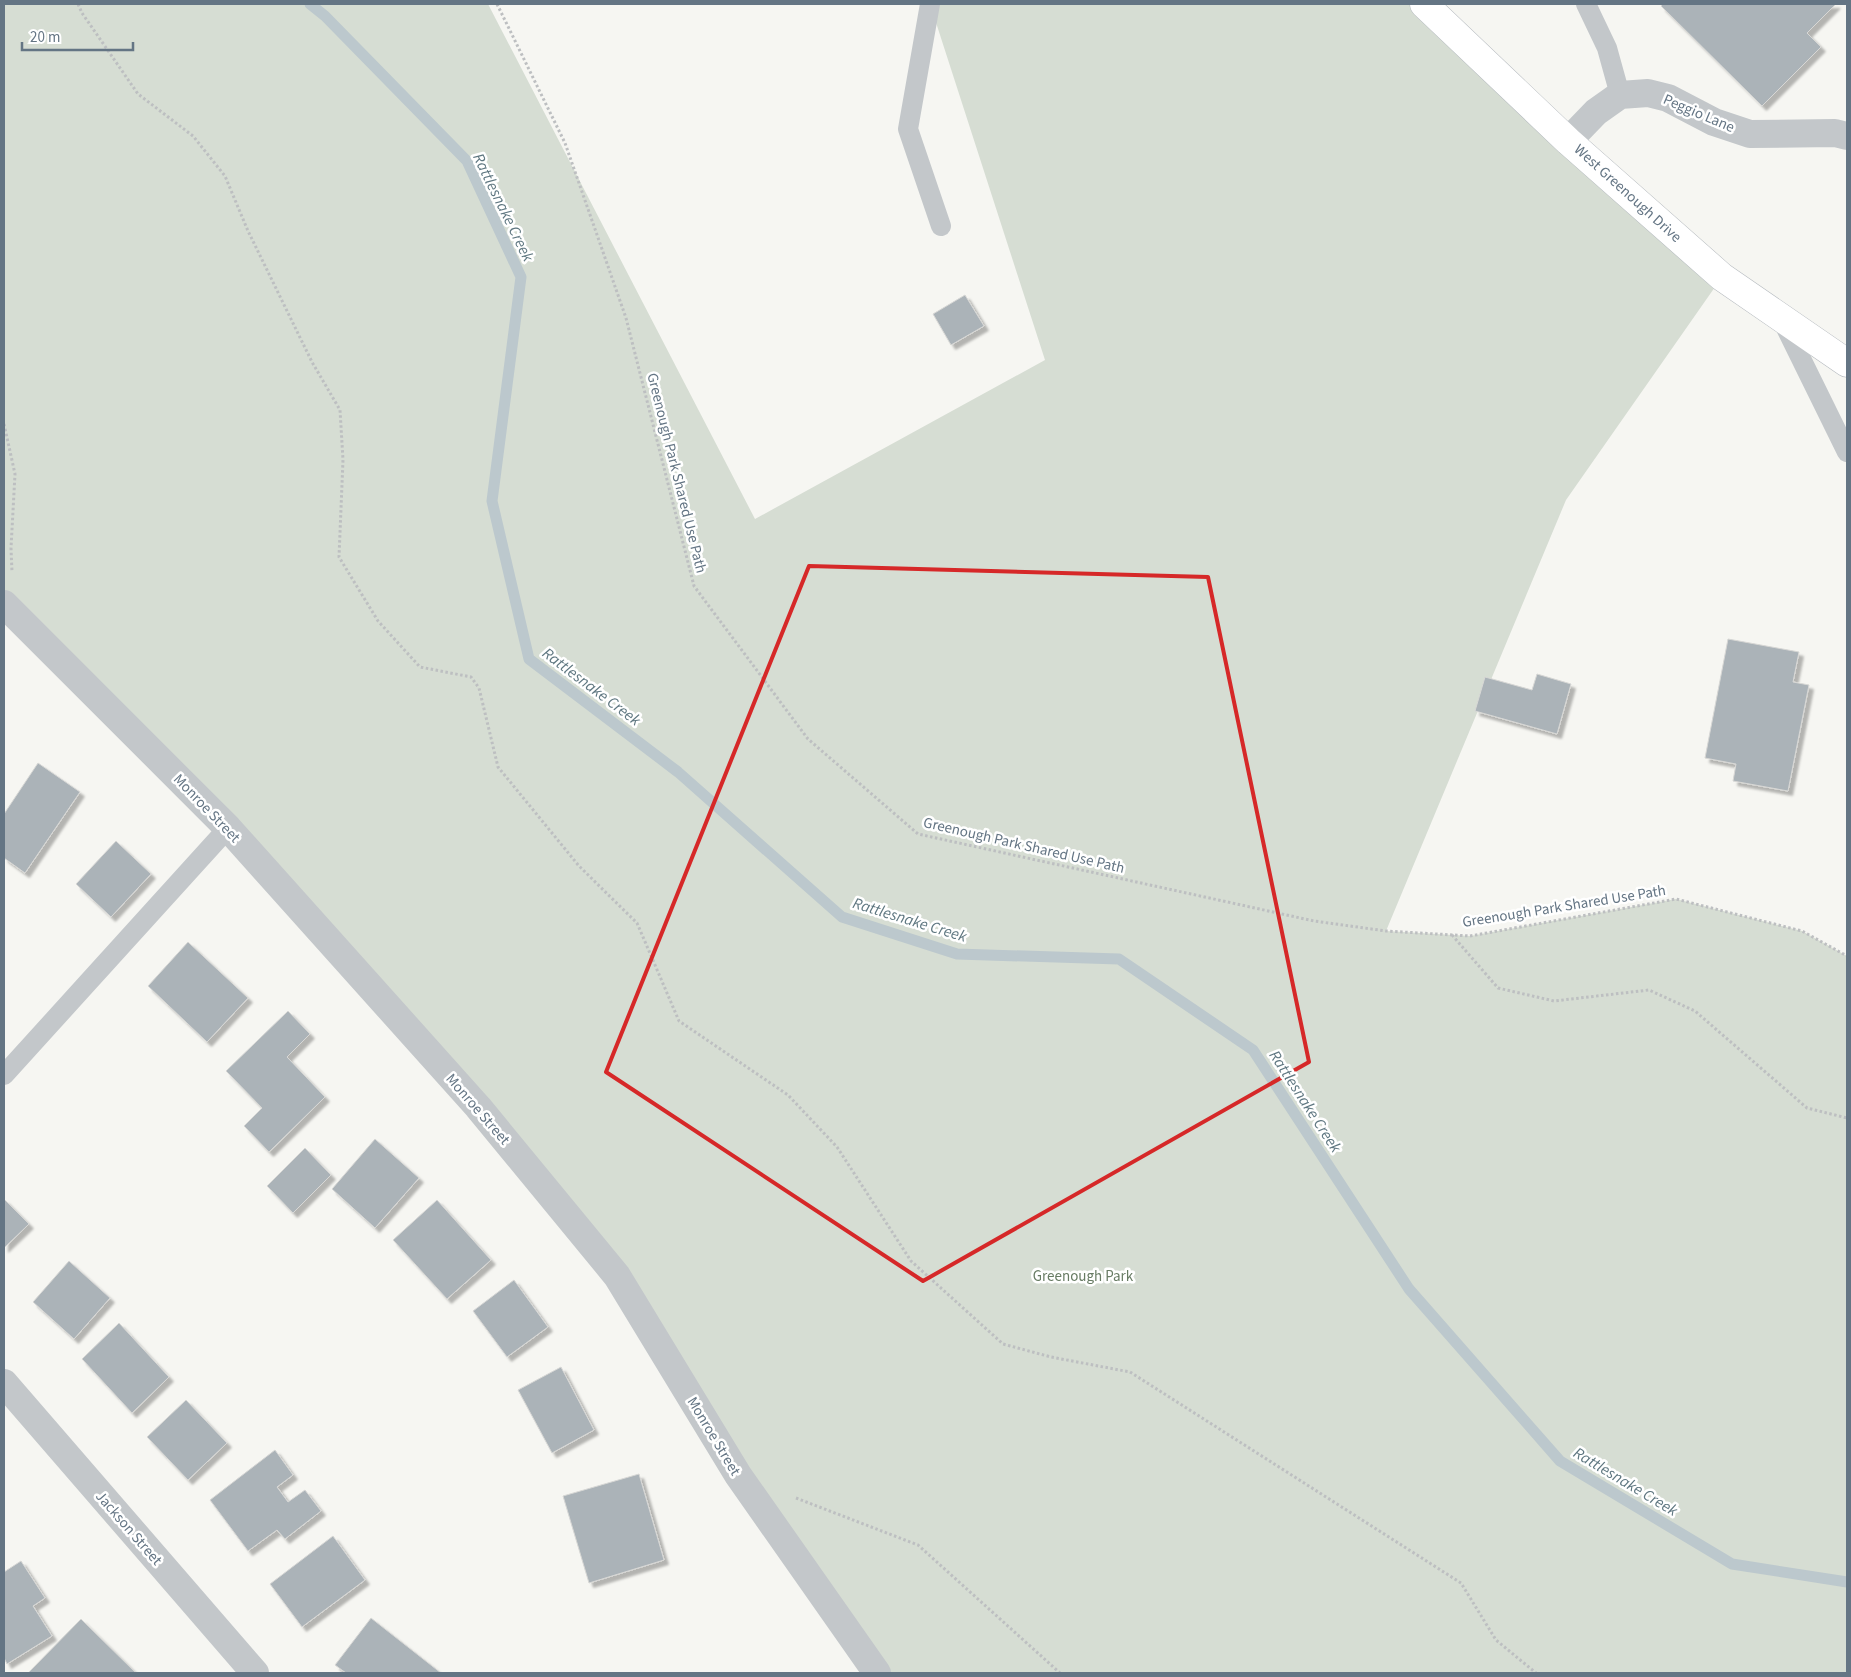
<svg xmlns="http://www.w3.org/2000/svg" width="1851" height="1677" font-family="'Source Sans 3',sans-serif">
<defs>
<filter id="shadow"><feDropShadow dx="4.5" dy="4.5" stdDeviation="1" flood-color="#0004"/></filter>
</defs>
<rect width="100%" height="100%" fill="#f6f6f2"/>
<path fill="#d6ddd3" d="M4,4h484l267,515 290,-159 -115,-356h494l298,273 -156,223 -180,431 84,5 206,-37 126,32 45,25v717h-970l-260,-397 -139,-169 -474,-503z"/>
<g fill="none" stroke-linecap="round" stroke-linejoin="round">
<path stroke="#bcc8cd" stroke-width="11" d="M310,4l15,12 142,145 54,116 -29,224 37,158 149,113 164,145 115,37 162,5 134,91 156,239 151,172 172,103 115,18"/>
</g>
<path fill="#abb3b8" stroke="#d7d7d5" filter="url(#shadow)" d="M1663,4h173l-29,29 14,14 -59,59 -101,-100z
M965,295l19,31 -33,19 -18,-31z
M1728,639l71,13 -6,30 16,3 -21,106 -55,-10 3,-17 -31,-6z
M1537,674l34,10 -14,50 -82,-23 10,-34 47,13z
M38,763l42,29 -55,81 -21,-15v-44z
M116,841l35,33 -40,43 -35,-33z
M188,942l60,56 -41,44 -59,-56z
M288,1011l22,23 -23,23 38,40 -56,55 -25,-26 18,-18 -36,-37z
M375,1139l44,39 -44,50 -43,-39z
M305,1148l26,27 -38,38 -26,-27z
M4,1199l25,25 -25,24z
M437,1200l54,60 -44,39 -54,-59z
M69,1261l41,37 -36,41 -41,-37z
M514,1280l34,47 -41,30 -34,-46z
M119,1323l50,54 -37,36 -50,-54z
M561,1367l33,63 -42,23 -34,-63z
M186,1400l41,43 -39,37 -41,-43z
M275,1450l18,25 -16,12 11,15 17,-12 16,21 -36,28 -8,-9 -29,21 -38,-51z
M639,1474l25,86 -75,23 -26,-87z
M333,1536l32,44 -63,47 -32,-43z
M21,1561l24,37 -12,8 19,30 -45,28 -3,-6v-86z
M371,1618l70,55h-95l-11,-8z
M81,1619l55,54h-108z"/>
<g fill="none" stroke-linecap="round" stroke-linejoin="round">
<g stroke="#b5babf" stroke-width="29">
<path id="secondary" d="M1424,4l144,137 154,136 125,86"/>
</g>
<path stroke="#bdbfc1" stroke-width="3" stroke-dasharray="2.5 2.5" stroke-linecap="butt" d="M78,4l4,9 56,81 55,42 32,40 23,55 64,131 28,48 3,50 -4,97 39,64 42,46 51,10 8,11 19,79 81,99 58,57 42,98 109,74 49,52 74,114 92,83 48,13 79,15 331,211 35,57 40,33
M497,4l68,139 61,175 68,268 114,153 110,95 396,87 72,10 84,5 206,-37 126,32 45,25
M4,424l11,50 -4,74 1,24
M1452,935l46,53 56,13 95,-11 46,21 112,97 40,10
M796,1498l122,47 142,128"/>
<path stroke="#c3c7ca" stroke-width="20" d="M930,4l-22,125 33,97
M1586,4l21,44 13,47
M1782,320l65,132
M4,1075l224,-247"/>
<path stroke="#c3c7ca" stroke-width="28" d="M1568,141l28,-29 24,-17 28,-2 20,5 46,24 36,12 85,-1 12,3
M4,604l224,224 250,279 139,169 121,199 139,198
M4,1383l251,290"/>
<use href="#secondary" stroke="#fff" stroke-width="28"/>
</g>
<path fill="none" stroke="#d62828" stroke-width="4" stroke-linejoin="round" d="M809,566l399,11 101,485 -386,219 -317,-209z"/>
<g text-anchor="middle" stroke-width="5" stroke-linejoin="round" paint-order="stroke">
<g font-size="15" fill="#647584" stroke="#fff">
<text transform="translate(1699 113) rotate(23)" y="5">Peggio Lane</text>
<text transform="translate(1628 193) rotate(42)" y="5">West Greenough Drive</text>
<text transform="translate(677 473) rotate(76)" y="5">Greenough Park Shared Use Path</text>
<text transform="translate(207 808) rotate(46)" y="5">Monroe Street</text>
<text transform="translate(1024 845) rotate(13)" y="5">Greenough Park Shared Use Path</text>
<text transform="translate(1564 906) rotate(-9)" y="5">Greenough Park Shared Use Path</text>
<text transform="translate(478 1109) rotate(49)" y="5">Monroe Street</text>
<text transform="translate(714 1436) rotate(59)" y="5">Monroe Street</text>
<text transform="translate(129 1528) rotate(49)" y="5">Jackson Street</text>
</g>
<g font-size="15" fill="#677b63" stroke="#fff">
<text x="1083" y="1281">Greenough Park</text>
</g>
<g font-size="16" font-style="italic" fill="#5f7781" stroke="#fff">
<text transform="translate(504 207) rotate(64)" y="6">Rattlesnake Creek</text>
<text transform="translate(592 686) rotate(37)" y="6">Rattlesnake Creek</text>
<text transform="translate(910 919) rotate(17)" y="6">Rattlesnake Creek</text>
<text transform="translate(1306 1101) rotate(57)" y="6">Rattlesnake Creek</text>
<text transform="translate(1626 1481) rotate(31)" y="6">Rattlesnake Creek</text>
</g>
</g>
<rect width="1851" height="1677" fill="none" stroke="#647584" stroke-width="10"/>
<path d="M22 42v8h111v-8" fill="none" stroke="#647584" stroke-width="2.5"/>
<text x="30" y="42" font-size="15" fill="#647584" stroke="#ffffff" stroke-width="4" paint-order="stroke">20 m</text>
</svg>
